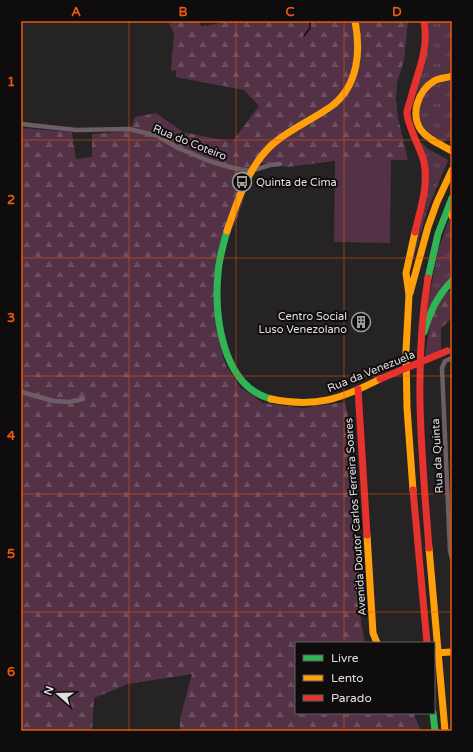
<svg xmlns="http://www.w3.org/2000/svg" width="473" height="752" font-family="'Varela Round',sans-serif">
<defs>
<pattern id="grass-tufts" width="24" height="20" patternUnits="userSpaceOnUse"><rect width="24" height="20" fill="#543246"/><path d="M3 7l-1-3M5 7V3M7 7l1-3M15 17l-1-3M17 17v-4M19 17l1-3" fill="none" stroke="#6c4f60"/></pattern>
<pattern id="forest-firs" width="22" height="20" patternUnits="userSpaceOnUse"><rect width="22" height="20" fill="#543246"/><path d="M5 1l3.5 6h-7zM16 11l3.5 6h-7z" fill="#6c4f60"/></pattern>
</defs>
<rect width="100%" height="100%" fill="#262325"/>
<path fill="url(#grass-tufts)" d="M427,21h25v51c-16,3 -28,9 -37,24z
M452,80v60l-4,-2 -5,5c-5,-4 -11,-7 -16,-12 -13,-12 -10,-37 7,-46 5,-2 12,-4 18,-5z
M421,142l7,7 20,11 -22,54 -15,54 11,-58z
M449,219l3,13v46l-26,35 12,-62z"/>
<path fill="url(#forest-firs)" d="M168,21h31l2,6 28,-6h179l-4,39 -7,23 -1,17 2,18 10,42 -73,1 -47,6 -27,-4 -12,20 -11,33 -11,25 -13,45 1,24 4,30 6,24 17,26 1,-1 20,14 40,5 42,-6 3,15 10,132 2,66 5,28h-69v70h118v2l7,16h-241v-12l12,-45 -64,10 -34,14 -2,33h-71v-603l51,4 4,27 16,-2v-23l38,-3 5,-14 21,-4 27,19 49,10 27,-36 -15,-16 -68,-13v-7l-5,1 3,-38z
M452,289v29l-11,10v22l-16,6 6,-39 13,-22z"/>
<path fill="#543246" d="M335,159h56l-1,84 -56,-1z"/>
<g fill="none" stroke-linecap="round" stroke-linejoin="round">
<path stroke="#210316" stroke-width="1.5" d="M304,36l6,-8v-7"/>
<path stroke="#6d5e66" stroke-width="4.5" d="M21,124l55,6 53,-1 29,7 20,12 31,13 24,7 18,3 19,-6 10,-1
M452,358l-7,3 -3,7 8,183 2,8
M21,392l33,9 15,1 14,-3"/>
<path stroke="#30b455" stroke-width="7" d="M227,231c-4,14 -8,28 -9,42 -4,43 4,113 53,126
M428,278l10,-44 14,-36
M424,332c6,-20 13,-36 28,-51
M433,713l2,18"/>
<path stroke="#ff9f0a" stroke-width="7" d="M452,76c-6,2 -13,2 -18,5 -16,10 -24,33 -13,49 7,10 21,15 31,21
M452,214v2
M227,231c10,-29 22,-67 47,-88 18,-15 40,-24 59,-38 25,-20 28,-54 22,-84
M410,293l18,-66 9,-25 15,-32
M271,399c45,9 70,0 109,-20
M413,490l-6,-82 -1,-57 3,-56 -3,-22 9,-41
M367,535l6,98 4,10
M429,548l16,183"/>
<path stroke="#e5322d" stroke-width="7" d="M415,232c5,-22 14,-47 9,-70 -3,-13 -17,-37 -17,-49 0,-5 3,-10 4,-15 7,-28 18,-47 13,-77
M428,278c-15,90 -6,180 1,270
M358,389l9,146
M413,490l14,153"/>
<path stroke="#ff9f0a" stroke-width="7" d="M434,653l17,-1"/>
<path stroke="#e5322d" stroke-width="7" d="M380,379l67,-28"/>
</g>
<path fill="none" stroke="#e8590c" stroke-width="1" stroke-opacity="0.55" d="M129,21v710M236,21v710M344,21v622M21,140h431M21,258h431M21,376h431M21,494h431M21,612h431M344,713v18"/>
<defs>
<g id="bus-ring" transform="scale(1)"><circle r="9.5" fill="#0f0c0d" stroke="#a09d9f" stroke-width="1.5"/><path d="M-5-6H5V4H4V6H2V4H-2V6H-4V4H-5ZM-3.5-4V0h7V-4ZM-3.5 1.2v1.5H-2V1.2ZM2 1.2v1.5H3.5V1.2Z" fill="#a09d9f"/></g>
<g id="building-ring" transform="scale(1)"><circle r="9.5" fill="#0f0c0d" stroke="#a09d9f" stroke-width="1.5"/><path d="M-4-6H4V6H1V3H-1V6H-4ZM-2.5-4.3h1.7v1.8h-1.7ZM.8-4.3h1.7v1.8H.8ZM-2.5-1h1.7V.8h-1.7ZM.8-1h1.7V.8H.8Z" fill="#a09d9f"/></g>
</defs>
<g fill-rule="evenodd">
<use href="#bus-ring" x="242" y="182"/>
<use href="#building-ring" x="361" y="322"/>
</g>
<g text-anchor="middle" stroke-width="4" stroke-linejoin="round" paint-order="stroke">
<g font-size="11" fill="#e2dee0" stroke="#0f0c0d">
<text transform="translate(190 142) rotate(22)" y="4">Rua do Coteiro</text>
<text transform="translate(371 371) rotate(-22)" y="4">Rua da Venezuela</text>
<text transform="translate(437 456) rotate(-93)" y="4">Rua da Quinta</text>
<text transform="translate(355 517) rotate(-94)" y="4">Avenida Doutor Carlos Ferreira Soares</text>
</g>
<g font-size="11" fill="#e2dee0" stroke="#0f0c0d" text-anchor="start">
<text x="256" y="186">Quinta de Cima</text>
<text x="347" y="320" text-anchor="end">Centro Social<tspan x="347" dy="13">Luso Venezolano</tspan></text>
</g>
</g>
<rect width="473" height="752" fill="none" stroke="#0f0c0d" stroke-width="44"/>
<rect x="295" y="642" width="140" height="72" fill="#0f0c0d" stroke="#636061"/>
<rect x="303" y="655" width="20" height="6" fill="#30b455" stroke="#636061"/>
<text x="331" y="662" font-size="12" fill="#e2dee0">Livre</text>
<rect x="303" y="675" width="20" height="6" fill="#ff9f0a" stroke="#636061"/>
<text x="331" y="682" font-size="12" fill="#e2dee0">Lento</text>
<rect x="303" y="695" width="20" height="6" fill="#e5322d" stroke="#636061"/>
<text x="331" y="702" font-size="12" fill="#e2dee0">Parado</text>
<g transform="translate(58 694) rotate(290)" stroke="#0f0c0d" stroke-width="3" paint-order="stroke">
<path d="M0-3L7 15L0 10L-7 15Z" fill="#e2dee0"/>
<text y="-6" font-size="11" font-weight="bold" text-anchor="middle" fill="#e2dee0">N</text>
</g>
<rect x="22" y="22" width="429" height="708" fill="none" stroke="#e8590c" stroke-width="1.5"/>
<g font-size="13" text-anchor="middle" font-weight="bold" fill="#e8590c">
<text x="76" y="16">A</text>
<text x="183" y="16">B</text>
<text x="290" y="16">C</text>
<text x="397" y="16">D</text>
<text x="11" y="86">1</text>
<text x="11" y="204">2</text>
<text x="11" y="322">3</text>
<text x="11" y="440">4</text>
<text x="11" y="558">5</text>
<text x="11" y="676">6</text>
</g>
</svg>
